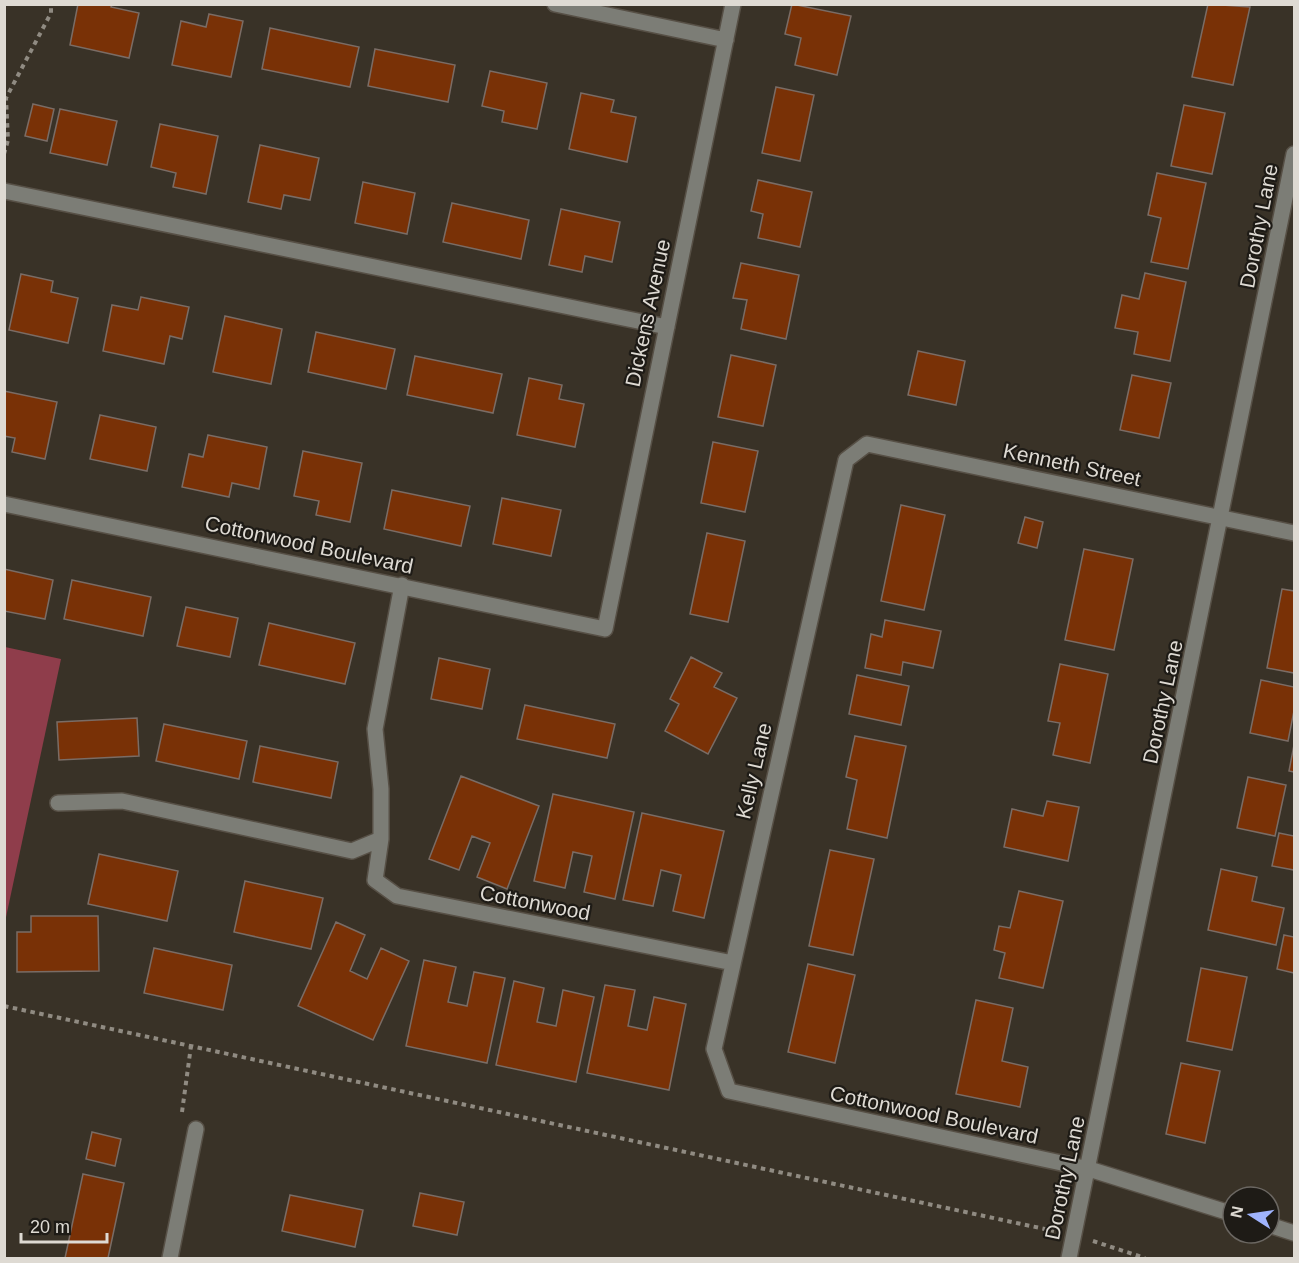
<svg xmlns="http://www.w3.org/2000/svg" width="1299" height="1263" font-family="Arial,sans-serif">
<rect width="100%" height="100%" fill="#393227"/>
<path fill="#8f3d4b" d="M5,647l56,12 -56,263 -1,-275z"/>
<path fill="#793106" stroke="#7a6c65" stroke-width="1.5" d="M78,4h34l-1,3 28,6 -10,45 -59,-13z
M792,4l59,12 -14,59 -42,-10 6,-27 -16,-4z
M1208,4l42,3 -17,78 -41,-8z
M209,14l34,7 -12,56 -59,-12 9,-44 25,6z
M270,28l89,19 -9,40 -88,-18z
M375,49l80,16 -7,37 -80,-16z
M490,71l57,12 -10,46 -35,-7 2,-11 -22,-5z
M776,87l38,8 -14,66 -38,-8z
M581,93l33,7 -3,12 25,5 -9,45 -58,-13z
M33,104l21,5 -7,32 -22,-5z
M1184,105l41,8 -13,61 -41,-8z
M60,109l57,12 -10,44 -57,-12z
M160,124l58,12 -12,58 -33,-7 3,-14 -25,-6z
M260,145l59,13 -9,42 -26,-5 -3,14 -33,-7z
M1157,173l49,10 -18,86 -37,-7 10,-44 -13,-3z
M758,180l54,12 -12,55 -42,-9 5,-24 -12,-3z
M363,182l52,11 -8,41 -52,-11z
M452,203l77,17 -8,39 -78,-17z
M561,209l59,13 -8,40 -27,-6 -3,16 -33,-7z
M741,263l58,12 -13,64 -45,-10 6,-29 -14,-2z
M1145,273l41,9 -16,79 -36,-7 4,-22 -23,-4 7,-33 17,4z
M21,274l32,7 -2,11 27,6 -10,45 -59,-13z
M141,297l48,10 -7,32 -12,-3 -6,28 -61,-13 9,-46 26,5z
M225,316l57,13 -11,55 -58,-12z
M316,332l79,17 -9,40 -78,-17z
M918,351l47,10 -9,44 -48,-10z
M731,355l45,10 -13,61 -45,-9z
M415,356l87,18 -9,39 -86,-18z
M1132,375l39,8 -12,55 -39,-8z
M529,378l33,7 -3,14 25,5 -9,43 -58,-12z
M4,391l53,11 -12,57 -33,-7 3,-14 -11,-2z
M100,415l56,12 -9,44 -57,-12z
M208,435l59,12 -8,42 -27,-6 -3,14 -47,-10 7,-33 14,3z
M713,442l45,9 -13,61 -44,-9z
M303,451l59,12 -12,59 -34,-7 3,-14 -25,-5z
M392,490l78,16 -9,40 -77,-17z
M502,498l59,12 -10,46 -58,-12z
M901,505l44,10 -21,95 -43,-9z
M1025,517l18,5 -6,26 -19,-5z
M707,533l38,8 -17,81 -38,-8z
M1084,549l49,10 -19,91 -49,-10z
M4,569l49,11 -8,39 -41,-8z
M72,580l79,17 -8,39 -79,-17z
M1282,589l12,2v82l-27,-5z
M186,607l52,11 -8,39 -53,-11z
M885,620l56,11 -8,37 -30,-6 -2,13 -36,-7 6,-34 11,3z
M269,623l86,20 -10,41 -86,-19z
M691,657l31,16 -8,14 23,11 -29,56 -43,-23 14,-27 -9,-5z
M439,658l51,11 -8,40 -51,-10z
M1060,664l48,10 -18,89 -37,-8 7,-32 -12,-2z
M857,675l52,11 -8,39 -52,-11z
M1261,680l33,7v24l-6,30 -38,-8z
M525,705l90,19 -8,34 -90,-19z
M137,718l2,38 -80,4 -2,-38z
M164,724l83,17 -8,38 -83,-18z
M855,736l51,10 -19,92 -40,-9 10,-49 -11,-3z
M1294,745v27l-5,-1z
M260,746l78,16 -7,36 -78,-16z
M461,776l78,30 -32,83 -30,-12 13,-34 -18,-7 -13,34 -30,-11z
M1248,777l38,8 -11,51 -38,-8z
M553,794l81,18 -19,87 -31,-7 8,-36 -19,-4 -8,36 -31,-7z
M1047,801l32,6 -11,54 -64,-14 8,-38 31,7z
M642,813l82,18 -20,87 -31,-7 8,-36 -20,-5 -8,36 -30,-6z
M1279,833l15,3v34l-22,-4z
M830,850l44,9 -21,96 -44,-9z
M99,854l79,17 -11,50 -79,-17z
M1221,869l36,8 -5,24 32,7 -8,37 -68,-15z
M245,881l78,17 -12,51 -77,-17z
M1019,891l44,10 -20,87 -44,-10 6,-25 -11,-3 5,-24 11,2z
M31,916h67l1,55 -82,1v-40h14z
M336,922l29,13 -15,36 17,8 14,-31 28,13 -36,79 -75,-34z
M1284,935l10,2v36l-17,-4z
M154,948l78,17 -9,45 -79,-17z
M424,960l32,7 -8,35 19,4 7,-34 31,6 -18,85 -81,-17z
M808,964l47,11 -20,88 -47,-11z
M1201,968l46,9 -15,73 -45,-9z
M514,981l30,7 -7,34 19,4 7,-36 31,7 -18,85 -80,-17z
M605,985l30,5 -7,36 19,4 7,-33 32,7 -17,86 -82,-17z
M976,1000l37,8 -11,53 26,6 -8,40 -64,-13z
M1181,1063l39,8 -15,72 -39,-9z
M92,1132l29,7 -6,27 -29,-7z
M83,1174l41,9 -16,75h-43z
M420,1193l44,9 -7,33 -44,-9z
M290,1195l73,15 -8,37 -73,-16z"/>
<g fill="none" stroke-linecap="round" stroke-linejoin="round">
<g stroke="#575046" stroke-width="18">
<path id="minor" d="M555,4l171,36
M4,191l663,136
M4,504l601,125 128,-625
M402,585l-27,144 6,60v50l-6,41 22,16 336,67
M58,803l64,-2 230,50 29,-12
M1233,1214l-144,-45 -360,-78 -15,-42 132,-589 21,-16 427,89
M1269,1225l25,8
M170,1258l26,-129
M1069,1258l225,-1104"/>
</g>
<path stroke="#908b82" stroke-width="4" stroke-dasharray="4.5 4.5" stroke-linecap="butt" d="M4,154l4,-14 -2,-42 45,-85v-9
M4,1006l1050,225
M182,1112l9,-66
M1093,1241l52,17"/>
<use href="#minor" stroke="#7c7d76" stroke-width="15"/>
</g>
<g text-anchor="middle" stroke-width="4.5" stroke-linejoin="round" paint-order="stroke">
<g font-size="21" fill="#dedad3" stroke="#1e1b16">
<text transform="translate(1259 226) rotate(-79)" y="7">Dorothy Lane</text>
<text transform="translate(648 313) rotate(-78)" y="7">Dickens Avenue</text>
<text transform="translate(1072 465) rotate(12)" y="7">Kenneth Street</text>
<text transform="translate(309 545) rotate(12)" y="7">Cottonwood Boulevard</text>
<text transform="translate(1163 702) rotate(-78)" y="7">Dorothy Lane</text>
<text transform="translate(754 771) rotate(-77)" y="7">Kelly Lane</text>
<text transform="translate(535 903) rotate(11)" y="7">Cottonwood</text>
<text transform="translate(934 1115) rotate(12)" y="7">Cottonwood Boulevard</text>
<text transform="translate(1065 1178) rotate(-78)" y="7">Dorothy Lane</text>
</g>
</g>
<rect width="1299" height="1263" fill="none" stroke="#dedad3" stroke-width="12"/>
<g transform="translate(1251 1215) rotate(282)"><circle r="28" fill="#1e1b16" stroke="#6b6762" stroke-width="1.5"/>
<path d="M0-4.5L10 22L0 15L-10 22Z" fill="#9fb3fd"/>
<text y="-9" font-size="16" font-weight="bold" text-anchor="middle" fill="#dedad3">N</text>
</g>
<path d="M21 1233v9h86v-9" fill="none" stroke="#dedad3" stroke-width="3"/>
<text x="30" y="1233" font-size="18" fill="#dedad3" stroke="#1e1b16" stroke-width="4.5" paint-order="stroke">20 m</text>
</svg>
